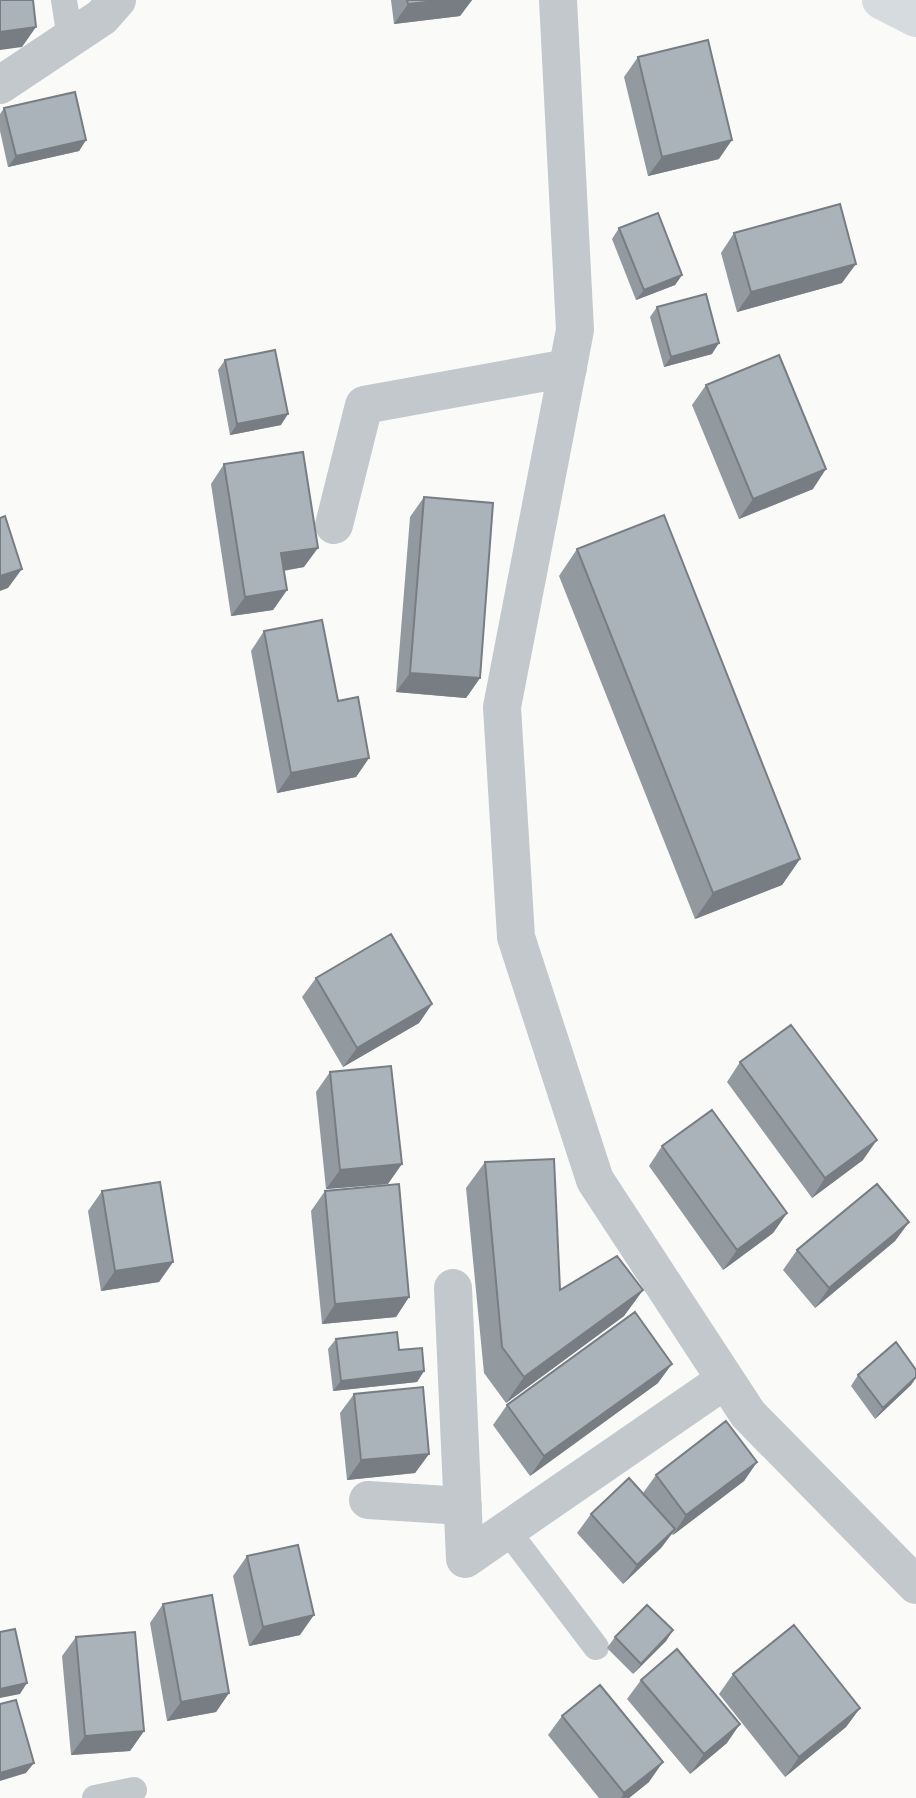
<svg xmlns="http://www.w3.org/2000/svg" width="916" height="1798" font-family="'DejaVu Sans',sans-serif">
<rect width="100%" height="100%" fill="#fafaf8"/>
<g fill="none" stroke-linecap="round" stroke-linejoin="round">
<path stroke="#c3c8cc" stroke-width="26" d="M64,0l6,39
M507,1530l89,117
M95,1798l39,-8"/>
<path stroke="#c3c8cc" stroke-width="38" d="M0,85l102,-68 15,-17
M334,525l30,-120 204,-37
M453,1288l12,271 260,-179
M368,1500l95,6"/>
<path stroke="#c3c8cc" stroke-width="38" d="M558,0l17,330 -73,377 14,230 79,243 153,234 168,171"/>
<path stroke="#d6dbdf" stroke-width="38" d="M881,0l35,18"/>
</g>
<path fill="#929a9f" d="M391,0h81l-12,16 -66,8z
M638,57l81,102 -71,17 -24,-99z
M4,108l82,32 -7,11 -71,16 -8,-36v-17z
M619,228l63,47 -7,10 -39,15 -24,-61z
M734,233l108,50 -105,29 -16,-59z
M657,307l55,47 -48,13 -14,-50z
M225,360l56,65 -51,10 -12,-65z
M706,385l107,104 -74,30 -47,-114z
M224,464l80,103 -20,4 3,19 -14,20 -42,6 -20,-132z
M424,497l56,181 -14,20 -70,-6 14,-175z
M577,549l223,310 -18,26 -87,34 -136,-343z
M264,631l74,70 31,57 -13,19 -79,16 -26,-142z
M316,978l116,26 -13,19 -76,44 -41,-70z
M740,1062l123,98 -51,38 -85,-116z
M330,1072l58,112 -62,5 -10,-97z
M662,1146l125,67 -14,20 -50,37 -74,-104z
M485,1162l75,128h83l-19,26 -118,87 -22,-30 -18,-185z
M102,1191l71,71 -14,20 -58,9 -13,-80z
M325,1191l84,106 -13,20 -74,7 -11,-113z
M909,1222l-14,19 -80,67 -32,-38 14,-20z
M336,1339l63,11 25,21 -7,11 -84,9 -5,-42z
M916,1370v8l-5,7 -36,34 -24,-33 7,-11z
M658,1383l-128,93 -37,-51 14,-20z
M354,1394l75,60 -14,19 -68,7 -7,-67z
M757,1462l-13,19 -71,54 -1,-1 -11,14 -38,36 -46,-51 14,-19 52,-21 13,-18z
M247,1556l53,79 -51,11 -16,-70z
M163,1604l66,89 -13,19 -49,9 -17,-98z
M673,1630l-7,11 -33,33 -26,-26 8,-11z
M76,1637l68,94 -14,20 -59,4 -9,-99z
M733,1674l127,34 -14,19 -61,50 -66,-83z
M641,1680l86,63 -37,31 -63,-75z
M562,1716l87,66 -20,16h-30l-51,-63z"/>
<path fill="#777d82" d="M445,0h27l-12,16 -66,8 14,-20z
M36,27l-14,20 -22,3v-18z
M86,140l-7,11 -71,16 8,-11z
M732,140l-13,19 -71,17 14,-19z
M856,264l-14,19 -105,29 14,-20z
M682,275l-7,10 -39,15 8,-10z
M719,343l-7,11 -48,13 7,-10z
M288,414l-7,11 -51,10 7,-11z
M826,469l-13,20 -74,30 14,-20z
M318,548l-14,19 -37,6 14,-20z
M22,569l-14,19 -8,3v-15z
M287,590l-14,20 -42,6 14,-19z
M410,673l70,5 -14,20 -70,-6z
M369,758l-13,19 -79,16 14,-20z
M800,859l-18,26 -87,34 18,-26z
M432,1004l-13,19 -76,44 14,-19z
M877,1140l-14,20 -51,38 13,-20z
M402,1164l-14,20 -62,5 14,-19z
M787,1213l-14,20 -50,37 14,-20z
M909,1222l-14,19 -80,67 14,-20z
M173,1262l-14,20 -58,9 14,-20z
M643,1290l-19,26 -118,87 18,-26z
M409,1297l-13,20 -74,7 13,-20z
M672,1364l-14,19 -128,93 14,-20z
M424,1371l-7,11 -84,9 8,-10z
M916,1377l-5,8 -36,34 8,-11z
M429,1454l-14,19 -68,7 14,-20z
M757,1462l-13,19 -71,54 13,-20z
M675,1529l-14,19 -38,36 14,-19z
M314,1615l-14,20 -51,11 14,-19z
M673,1630l-7,11 -33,33 8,-10z
M27,1683l-7,11 -20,4v-9z
M229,1693l-13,19 -49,9 14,-19z
M860,1708l-14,19 -61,50 14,-20z
M740,1724l-13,19 -37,31 14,-20z
M144,1731l-14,20 -59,4 14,-19z
M663,1762l-14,20 -20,16h-8l3,-5z
M34,1763l-8,10 -26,8v-8z"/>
<path fill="#aab3b9" stroke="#777d82" stroke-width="2" d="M0,0h33l3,27 -36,5z
M407,0h38l-37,4z
M708,40l24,100 -70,17 -24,-100z
M75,92l11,48 -70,16 -12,-48z
M840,204l16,60 -105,28 -17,-59z
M658,213l24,62 -38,15 -25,-62z
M706,294l13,49 -48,14 -14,-50z
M275,350l13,64 -51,10 -12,-64z
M779,355l47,114 -73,30 -47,-114z
M303,452l15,96 -37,5 6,37 -42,7 -21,-133z
M424,497l69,6 -13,175 -70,-5z
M664,515l136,344 -87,34 -136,-344z
M5,516l17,53 -22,7v-58z
M322,620l16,81 20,-4 11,61 -78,15 -27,-142z
M391,934l41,70 -75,44 -41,-70z
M791,1025l86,115 -52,38 -85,-116z
M391,1066l11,98 -62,6 -10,-98z
M712,1110l75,103 -50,37 -75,-104z
M554,1159l6,131 57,-34 26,34 -119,87 -22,-30 -17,-185z
M160,1182l13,80 -58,9 -13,-80z
M399,1184l10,113 -74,7 -10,-113z
M877,1184l32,38 -80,66 -32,-38z
M635,1312l37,52 -128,92 -37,-51z
M397,1332l2,18 23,-2 2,23 -83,10 -5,-42z
M896,1342l20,28v7l-33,31 -25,-33z
M423,1387l6,67 -68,6 -7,-66z
M726,1421l31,41 -71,53 -30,-40z
M629,1478l46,51 -38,36 -46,-51z
M298,1545l16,70 -51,12 -16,-71z
M212,1595l17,98 -48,9 -18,-98z
M647,1605l26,25 -32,34 -26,-27z
M794,1625l66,83 -61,49 -66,-83z
M15,1629l12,54 -27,6v-57z
M135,1632l9,99 -59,5 -9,-99z
M677,1649l63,75 -36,30 -63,-74z
M600,1685l63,77 -39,31 -62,-77z
M16,1700l18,63 -34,10v-69z"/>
</svg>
